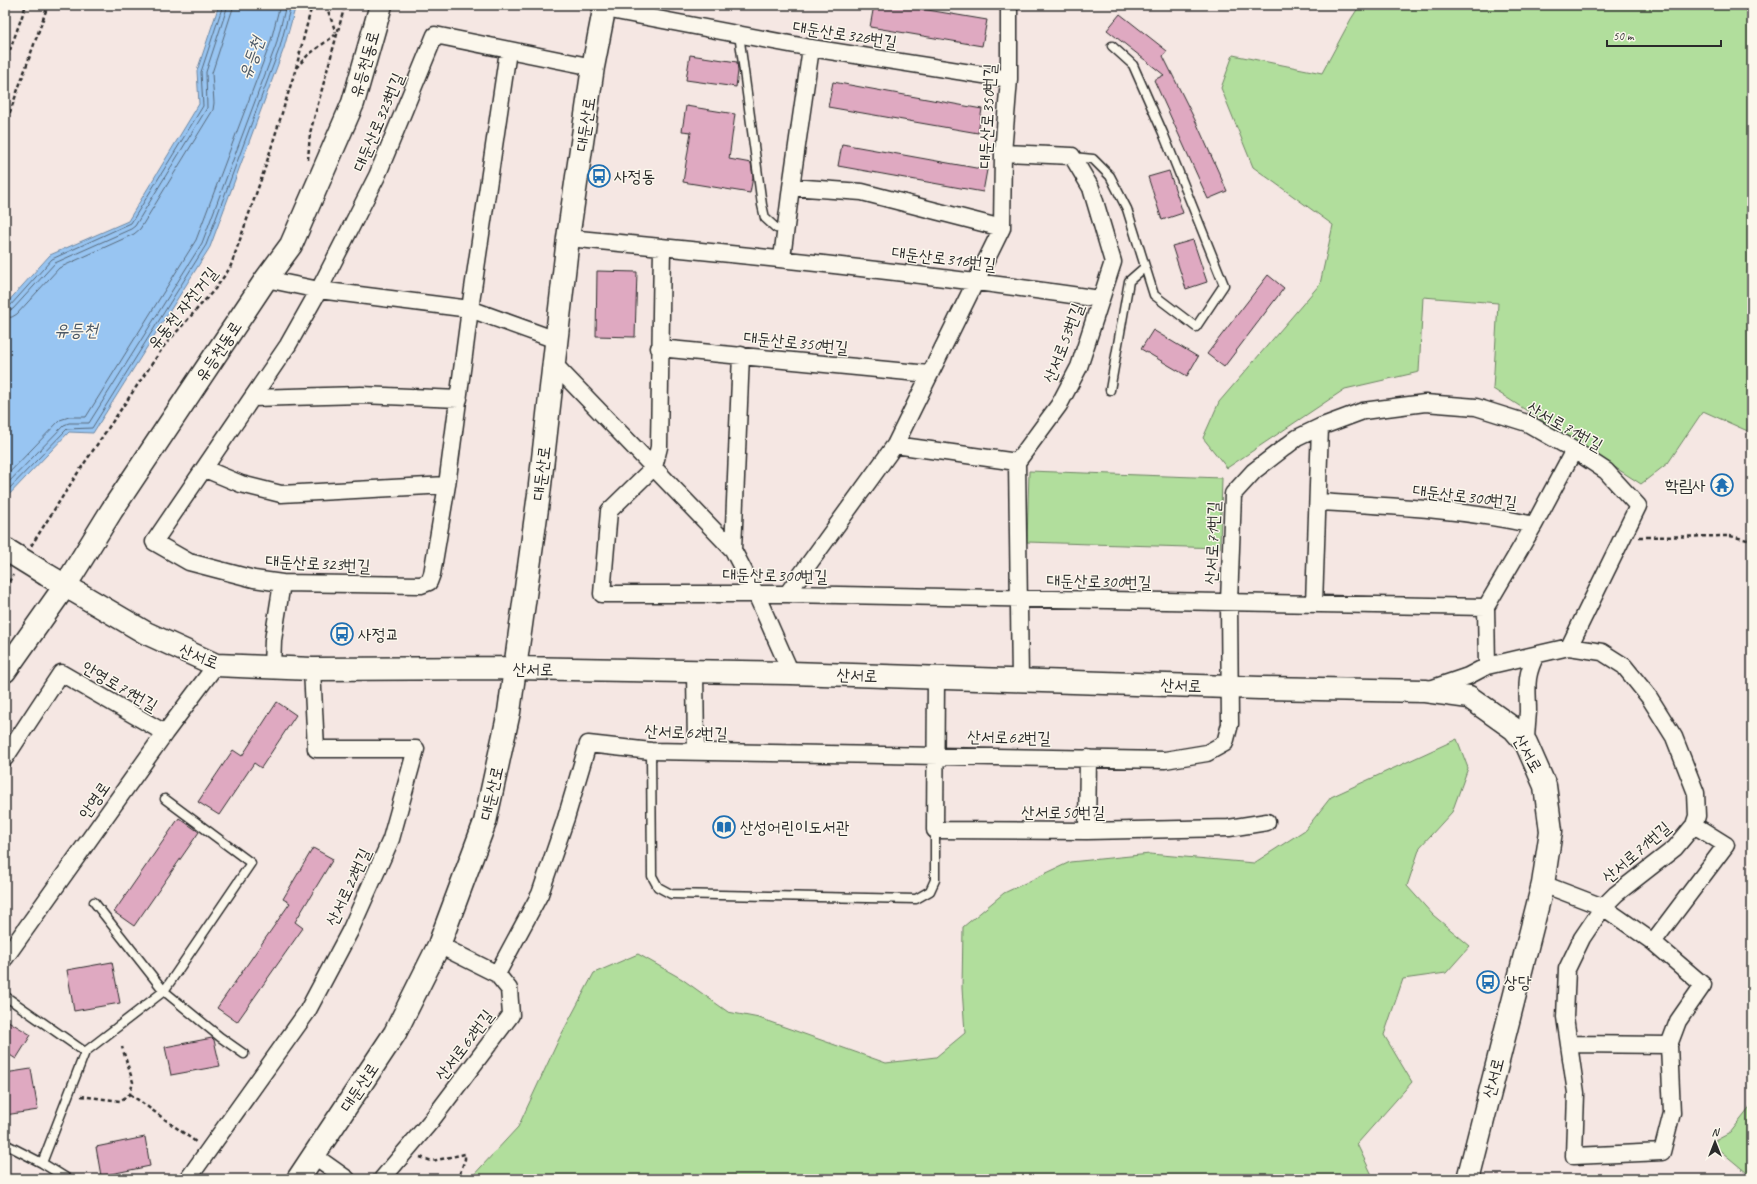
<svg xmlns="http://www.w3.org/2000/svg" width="1757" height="1184" font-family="Caveat,'Poor Story',sans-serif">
<rect width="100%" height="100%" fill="#f5e7e3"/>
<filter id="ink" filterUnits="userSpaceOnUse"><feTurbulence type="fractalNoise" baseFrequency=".025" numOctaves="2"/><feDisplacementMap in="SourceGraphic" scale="8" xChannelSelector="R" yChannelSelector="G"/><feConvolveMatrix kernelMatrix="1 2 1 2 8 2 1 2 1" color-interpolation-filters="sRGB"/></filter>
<g filter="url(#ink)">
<path fill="#b1de9c" stroke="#6e8464" d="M1360,5h392v428l-49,-22 -35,52 -27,21 -148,-95 5,-86 -75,-6 -4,75 -74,17 -118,79 -24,-30 16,-36 101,-118 13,-59 -80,-58 -32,-79 12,-33 89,18 29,-54z
M1029,471l193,7 -2,70 -193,-6z
M1457,739l11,29 -16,44 -32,35 -13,39 26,29 37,31 -24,27 -43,6 -19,56 28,47 -55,62 17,35h-904l48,-52 41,-88 35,-66 44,-19 44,25 46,33 31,6 127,45 50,-6 29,-24 -3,-45 1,-61 41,-34 66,-31 80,-8 104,9 51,-33 26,-33z
M1752,1105v74h-6l1,-6 -36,-30 19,-10z"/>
<path fill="#98c5f2" stroke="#6c87a2" d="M219,5h77l-12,43 -74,199 -117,186 -24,-1 -64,67v-194l45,-50 78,-34 71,-117 -2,-33z"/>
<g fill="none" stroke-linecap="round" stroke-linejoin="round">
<path stroke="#57697b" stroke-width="1" d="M5,307l5,-1 42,-47 79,-36 72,-117 -2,-34 22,-67
M5,312l8,-3 42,-46 76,-34 4,-3 72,-118 -1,-36 22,-67
M5,318l7,-1 5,-3 42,-46 75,-34 6,-5 73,-119 1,-7 -2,-30 22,-68
M5,477l55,-57 9,-3h17l110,-177 74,-196 10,-39
M5,486l59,-61 5,-2h20l113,-180 74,-198 10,-40
M5,493l62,-64 25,-1 114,-183 74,-198 11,-42"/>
</g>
<path fill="#dfa9c1" stroke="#2b2b2b" d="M874,5h24l89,15 -5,26 -112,-19z
M1120,14l47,37 -4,5 34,68 30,67 -19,8 -54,-119 10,-5 -57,-45z
M690,55l47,7 1,9 -2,16 -50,-7z
M833,82l149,27 -4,24 -150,-26z
M686,106l49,8 -6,45 22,4 2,14 -3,16 -67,-11 8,-50 -9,-1z
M842,144l145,26 -4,22 -145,-26z
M1169,171l14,42 -21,7 -14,-43z
M1193,240l14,42 -21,7 -14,-43z
M597,271l40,1 -2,65 -39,-1z
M1268,275l16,13 -60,79 -17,-13z
M1153,330l45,27 -11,19 -46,-27z
M277,702l19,13 -35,53 -7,-5 -35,52 -21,-13 35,-52 9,6z
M179,818l20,14 -65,94 -20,-14z
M313,848l20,11 -38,63 8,6 -66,94 -20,-14 73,-105 -7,-4z
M112,962l8,41 -46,8 -7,-41z
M5,1019l26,16 -15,24 -11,-7z
M212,1038l2,2 6,26 -49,9 -6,-28z
M31,1069l7,41 -33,5v-42z
M145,1137l5,29 -49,10 -5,-29z"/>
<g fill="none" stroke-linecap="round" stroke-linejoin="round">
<g stroke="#2b2b2b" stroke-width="11">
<path id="service" d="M739,34l23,171 3,13 11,10
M1073,157l20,2 17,17 17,33 27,86 42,32 28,-42 -61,-152 -30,-68 -21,-19
M1110,390l19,-109 16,-14
M651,751l1,125 6,11 13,7 245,5 14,-8 5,-11v-50
M94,902l70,89 56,46 24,17
M5,996l80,56 79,-61 87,-128 -86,-64
M5,1144l37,19
M68,1179l-26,-16 43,-111"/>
</g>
<g stroke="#2b2b2b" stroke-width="19">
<path id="minor" d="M605,9l206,39 198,31
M508,51l-38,258 -23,176 -15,89 -3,8 -8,3 -139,-2 -28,-4 -65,-17 -35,-20 134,-197 31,-55 58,-114 58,-141 158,32
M1003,153l69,3 19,32 22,74 -34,105 -20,38 -42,57 3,218
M791,187l71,5 140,36
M568,238c178,17 355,35 532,61
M662,247l-3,200 -5,20 -45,44 -7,83h185l699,13
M782,258l9,-71 20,-139
M266,279l53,11 151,19 86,31
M659,348l270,26
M553,363l180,187 23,44 35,79
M253,398l108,-3 98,4
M895,445l122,17
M205,469l36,15 40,10 166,-9
M1318,502c72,4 145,7 216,23
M733,550l8,-195
M787,594l108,-149 107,-217 1,-75 6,-74v-74
M1314,604l6,-177
M1486,607l48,-82 40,-75
M1486,607l1,59
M272,667l1,-27 9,-57
M695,671l1,80
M936,678l-1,152 152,1 142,-3 38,-6
M1427,690l41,-14 19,-10 82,-19 33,5 22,14 25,31 25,40 22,56 1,23 -3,9 -19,23 -59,46 -13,13 -21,31 -15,31 -2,48 11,76 -2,63 88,-4 10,-39 -3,-68 9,-24 25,-36 -50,-43 -50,-35 -60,-23
M1526,743c0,-10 1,-20 2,-31 0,-23 -4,-34 8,-57
M5,758l56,-85 104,60
M1087,831l1,-73
M1653,942l73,-97 -32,-20
M5,958l160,-225 51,-68
M497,974l43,-80 26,-76 22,-74 63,7 514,9 42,-7 18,-10 5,-19 -1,-122 4,-108 21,-23 43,-33 23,-11 43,-16 62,-8 51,4 51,16 47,27 32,21 32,35 -69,141
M1570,1044l99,1
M313,1155l34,24
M188,1179l119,-167 43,-81 41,-92 25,-90h-100l-4,-80
M382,1179l49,-58 80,-106 -2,-26 -12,-15 -58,-29"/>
</g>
<g stroke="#2b2b2b" stroke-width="25">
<path id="secondary" d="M47,575l99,58 70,32 96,4 203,-1 276,5 469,15 165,3 44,6 45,32 12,14 19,43 6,45 -8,53 -75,295
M5,671l60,-85 47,-76 154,-231 25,-34 62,-142 28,-98
M298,1179l97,-146 44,-88 46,-123 24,-110 30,-218 29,-256 25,-171 12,-62"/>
</g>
<path stroke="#2b2b2b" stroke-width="2.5" stroke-dasharray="4 3" stroke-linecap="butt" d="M326,5l10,28
M5,64l21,-59
M296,68l12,-13 27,-20
M5,126l43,-121
M308,160l2,-27 35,-128
M1639,537l91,-1 22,5
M31,546l46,-72 87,-128 51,-57 15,-21 34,-97 32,-103 16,-63
M5,588l8,-13
M130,1094l66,48
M81,1096l39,5 10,-7 3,-12 -11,-35
M420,1157l12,4 33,-7v5l-7,20"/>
<use href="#service" stroke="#fbf7ec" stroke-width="8"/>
<use href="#minor" stroke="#fbf7ec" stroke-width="16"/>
<use href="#secondary" stroke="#fbf7ec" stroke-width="22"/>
<g stroke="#2b2b2b" stroke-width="25" stroke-linecap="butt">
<path id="secondary-bridge" d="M5,549l42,26"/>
</g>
<use href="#secondary-bridge" stroke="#fbf7ec" stroke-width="22"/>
</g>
</g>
<defs>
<g id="bus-ring" transform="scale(1.15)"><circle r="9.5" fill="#fbf7ec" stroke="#1f6fb2" stroke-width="1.5"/><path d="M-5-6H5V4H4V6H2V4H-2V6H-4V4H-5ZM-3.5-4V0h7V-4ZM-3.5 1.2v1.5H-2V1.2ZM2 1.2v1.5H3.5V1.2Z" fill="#1f6fb2"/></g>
<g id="temple-ring" transform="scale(1.15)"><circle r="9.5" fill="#fbf7ec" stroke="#1f6fb2" stroke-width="1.5"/><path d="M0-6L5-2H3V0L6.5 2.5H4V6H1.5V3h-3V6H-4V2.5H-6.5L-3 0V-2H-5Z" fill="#1f6fb2"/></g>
<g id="library-ring" transform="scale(1.15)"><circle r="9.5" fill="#fbf7ec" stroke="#1f6fb2" stroke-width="1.5"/><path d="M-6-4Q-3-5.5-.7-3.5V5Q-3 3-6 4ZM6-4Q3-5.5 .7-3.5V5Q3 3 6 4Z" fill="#1f6fb2"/></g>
</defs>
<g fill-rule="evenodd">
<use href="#bus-ring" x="599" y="176"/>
<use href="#temple-ring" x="1722" y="485"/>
<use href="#bus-ring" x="342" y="634"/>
<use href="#library-ring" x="724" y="827"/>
<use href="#bus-ring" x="1488" y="982"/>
</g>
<g text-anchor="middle" stroke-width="3" stroke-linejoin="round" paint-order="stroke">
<g font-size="17" fill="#2b2b2b" stroke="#fbf7ec">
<text transform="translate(845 34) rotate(9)" y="6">대둔산로326번길</text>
<text transform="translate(364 64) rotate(-74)" y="6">유등천동로</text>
<text transform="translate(987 116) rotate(-87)" y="6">대둔산로350번길</text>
<text transform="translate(378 122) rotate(-67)" y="6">대둔산로323번길</text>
<text transform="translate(585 124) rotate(-81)" y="6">대둔산로</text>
<text transform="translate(944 258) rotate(7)" y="6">대둔산로316번길</text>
<text transform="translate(182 308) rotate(-51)" y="6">유동천 자전거길</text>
<text transform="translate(796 342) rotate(6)" y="6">대둔산로350번길</text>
<text transform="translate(1063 343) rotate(-69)" y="6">산서로53번길</text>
<text transform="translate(218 351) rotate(-56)" y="6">유등천동로</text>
<text transform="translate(1565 426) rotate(29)" y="6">산서로71번길</text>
<text transform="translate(541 473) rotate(-83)" y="6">대둔산로</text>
<text transform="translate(1465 496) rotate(7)" y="6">대둔산로300번길</text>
<text transform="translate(1212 543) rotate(-88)" y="6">산서로71번길</text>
<text transform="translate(318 563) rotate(3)" y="6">대둔산로323번길</text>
<text transform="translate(775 575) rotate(1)" y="6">대둔산로300번길</text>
<text transform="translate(1099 581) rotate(1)" y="6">대둔산로300번길</text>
<text transform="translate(199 656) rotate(21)" y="6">산서로</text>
<text transform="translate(533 669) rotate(1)" y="6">산서로</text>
<text transform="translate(857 675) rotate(2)" y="6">산서로</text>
<text transform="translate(1181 685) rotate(2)" y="6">산서로</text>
<text transform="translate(120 686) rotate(30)" y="6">안영로79번길</text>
<text transform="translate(686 732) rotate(2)" y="6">산서로62번길</text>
<text transform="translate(1009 737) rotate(1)" y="6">산서로62번길</text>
<text transform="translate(1528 753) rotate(60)" y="6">산서로</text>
<text transform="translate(491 793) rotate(-77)" y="6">대둔산로</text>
<text transform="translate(94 800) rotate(-55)" y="6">안영로</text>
<text x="1063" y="818">산서로50번길</text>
<text transform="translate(1636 852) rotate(-41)" y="6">산서로71번길</text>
<text transform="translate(348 887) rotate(-65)" y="6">산서로22번길</text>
<text transform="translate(464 1045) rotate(-53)" y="6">산서로62번길</text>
<text transform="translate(1493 1078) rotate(-76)" y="6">산서로</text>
<text transform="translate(359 1087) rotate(-56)" y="6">대둔산로</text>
</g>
<g font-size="17" fill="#2b2b2b" stroke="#fbf7ec" text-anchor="start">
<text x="614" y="182">사정동</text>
<text x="1706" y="491" text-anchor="end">학림사</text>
<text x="358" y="640">사정교</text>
<text x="740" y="833">산성어린이도서관</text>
<text x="1504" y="988">상당</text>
</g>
<g font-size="18" font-style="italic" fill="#4c5967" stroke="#fbf7ec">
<text transform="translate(251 58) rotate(-70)" y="6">유등천</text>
<text x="76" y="336">유등천</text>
</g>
</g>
<rect width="1757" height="1184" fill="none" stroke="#fbf7ec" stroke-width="20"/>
<rect x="10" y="10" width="1737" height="1164" fill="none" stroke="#2b2b2b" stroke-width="1.5" filter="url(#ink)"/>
<g transform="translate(1715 1142)" stroke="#fbf7ec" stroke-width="3" paint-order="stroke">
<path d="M0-3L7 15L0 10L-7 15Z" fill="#2b2b2b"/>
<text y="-6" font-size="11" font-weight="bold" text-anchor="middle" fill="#2b2b2b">N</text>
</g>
<path d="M1607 40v6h114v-6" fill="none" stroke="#2b2b2b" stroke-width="2"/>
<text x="1613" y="40" font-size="12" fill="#2b2b2b" stroke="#fbf7ec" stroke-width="3" paint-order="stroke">50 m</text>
</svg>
